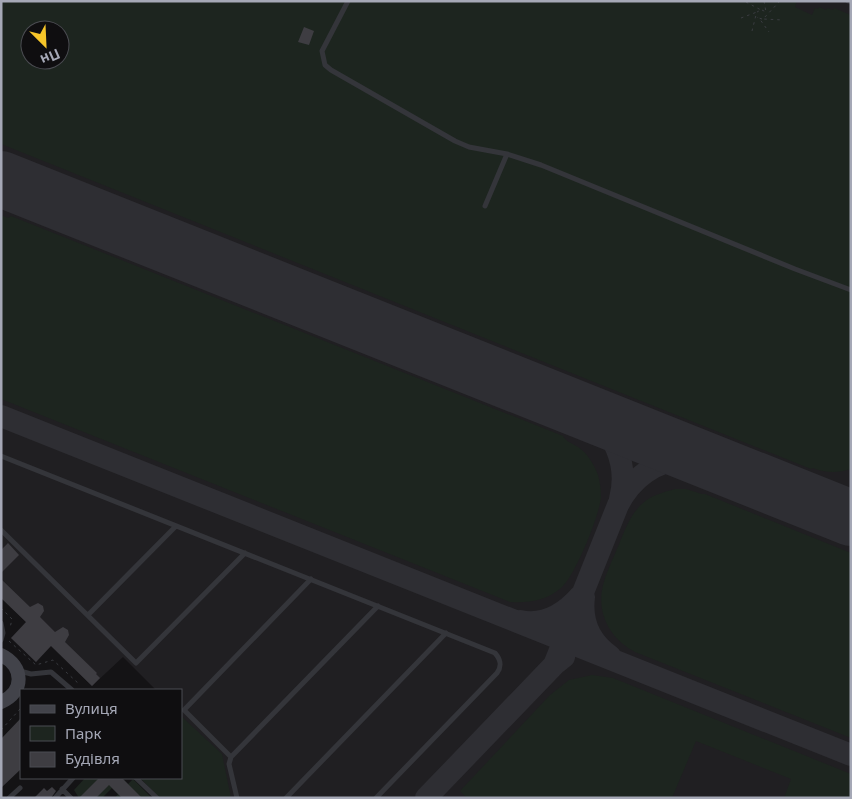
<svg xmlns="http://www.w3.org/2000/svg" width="852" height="799" font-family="'Noto Sans',sans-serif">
<rect width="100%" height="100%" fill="#141315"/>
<path fill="#201f22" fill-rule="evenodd" d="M1,1h850v797h-622l-48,-61v-47h-25l-33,-33 -31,29 -43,-42 -6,10 -7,8 -25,-24 18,-13 -28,-27zM30,30h30v30h-30z"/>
<path fill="#1d251f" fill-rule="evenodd" d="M1,1h796l-2,6 17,8 3,-7 3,1 1,-2 7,3 1,-2 6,2 1,-2 17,7v454c-13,4 -26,4 -38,-1l-2,1 -810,-325zM30,30h30v30h-30z
M1,215l7,3 3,-2 552,220c3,6 9,7 15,11 9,6 16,17 20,28 2,7 3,15 3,22 -2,20 -26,79 -40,91 -15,13 -33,15 -51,14l-509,-203z
M675,489h11l16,5h3l146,59v185l-216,-86c-25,-13 -39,-39 -32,-67 3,-12 9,-24 14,-36 7,-16 12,-34 26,-46 9,-8 21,-11 32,-14z
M592,675l21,3 238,96v24h-67l7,-19 -95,-38 -24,57h-205l-7,-7 90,-96 19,-15z
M181,716l41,38 9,44h-71l-20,-20h41z
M85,778h37l6,6 5,-5 19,19h-37l3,-4 -6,-6 -10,10h-23l-5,-8z"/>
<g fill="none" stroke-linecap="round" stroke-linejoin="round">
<path stroke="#2e2e33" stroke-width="22" d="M1,181l10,2
M582,411c32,16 47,54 38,88
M1,416l850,339
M803,499c16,3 32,5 48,0
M584,597c-3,24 6,45 26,59
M520,621c24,5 45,-8 60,-25
M554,665l64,-160c13,-26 38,-46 68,-45 11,1 21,3 31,5
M426,798l128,-133 10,-8"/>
<path stroke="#2e2e33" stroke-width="56" d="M1,179l850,339"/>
</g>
<path fill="#3e3d42" d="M304,27l10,4 -5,14 -11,-3z
M8,543l11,12 -18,18v-23z
M1,579l29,28 8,-4 5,3 1,5 -4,6 15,15 8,-5 5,3 1,5 -4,7 32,31 -1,1 4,4 -8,8 -41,-40 -15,16 -25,-24 15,-16 -25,-24z
M21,718v51l-20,19v-49z
M99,778h23l20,20h-20l-13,-13 -13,13h-17z
M52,787l4,4 -5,7h-17l10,-10 3,3z"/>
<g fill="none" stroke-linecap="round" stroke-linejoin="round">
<path stroke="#3a3c41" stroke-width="1" stroke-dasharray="2.5 4" stroke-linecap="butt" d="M780,1l-17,18 20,1
M746,2l15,8 -4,2
M762,10l4,2 -2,-11
M741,18l16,-6
M762,19l-3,-1 10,14
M752,31l4,-16 2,3
M1,608l11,11 -2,9
M9,641l27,24 17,-5 26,24
M1,730l20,-22"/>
<path stroke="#34353a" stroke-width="5" d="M348,1l-26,50 3,14 6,5 124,71 14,6 38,7 34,11 254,104 56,21
M848,1l3,1
M485,206l22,-52
M1,456l494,197c6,7 7,13 2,20l-121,125
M1,530l135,133 109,-110
M88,615l88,-89
M1,623l2,10 -2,7
M20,671l11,3 20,-2 21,18
M231,757l-47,-47 127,-131
M136,778l21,20
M62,789l9,9
M9,798l11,-10
M55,798l18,-20
M237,798l-8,-34 2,-7 147,-151
M286,798l160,-165"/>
<path stroke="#42434a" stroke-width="14" d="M1,655c23,11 24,37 0,47"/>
</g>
<rect width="852" height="799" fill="none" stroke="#a5a8b6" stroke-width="5"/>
<rect x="20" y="689" width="162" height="90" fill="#0f0e10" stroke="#4b4c52"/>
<rect x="30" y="705" width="25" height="8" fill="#42434a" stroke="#4b4c52"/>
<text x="65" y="714" font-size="15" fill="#a5a8b6">Вулиця</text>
<rect x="30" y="726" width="25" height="15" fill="#1d251f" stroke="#4b4c52"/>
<text x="65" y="739" font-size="15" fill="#a5a8b6">Парк</text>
<rect x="30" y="752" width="25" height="15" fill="#3e3d42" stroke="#4b4c52"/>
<text x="65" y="764" font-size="15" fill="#a5a8b6">Будівля</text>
<g transform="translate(45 45) rotate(156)"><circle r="24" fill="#0f0e10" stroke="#4b4c52"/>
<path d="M0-4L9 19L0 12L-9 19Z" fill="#f7c629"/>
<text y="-8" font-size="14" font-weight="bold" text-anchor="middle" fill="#a5a8b6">Пн</text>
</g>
</svg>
